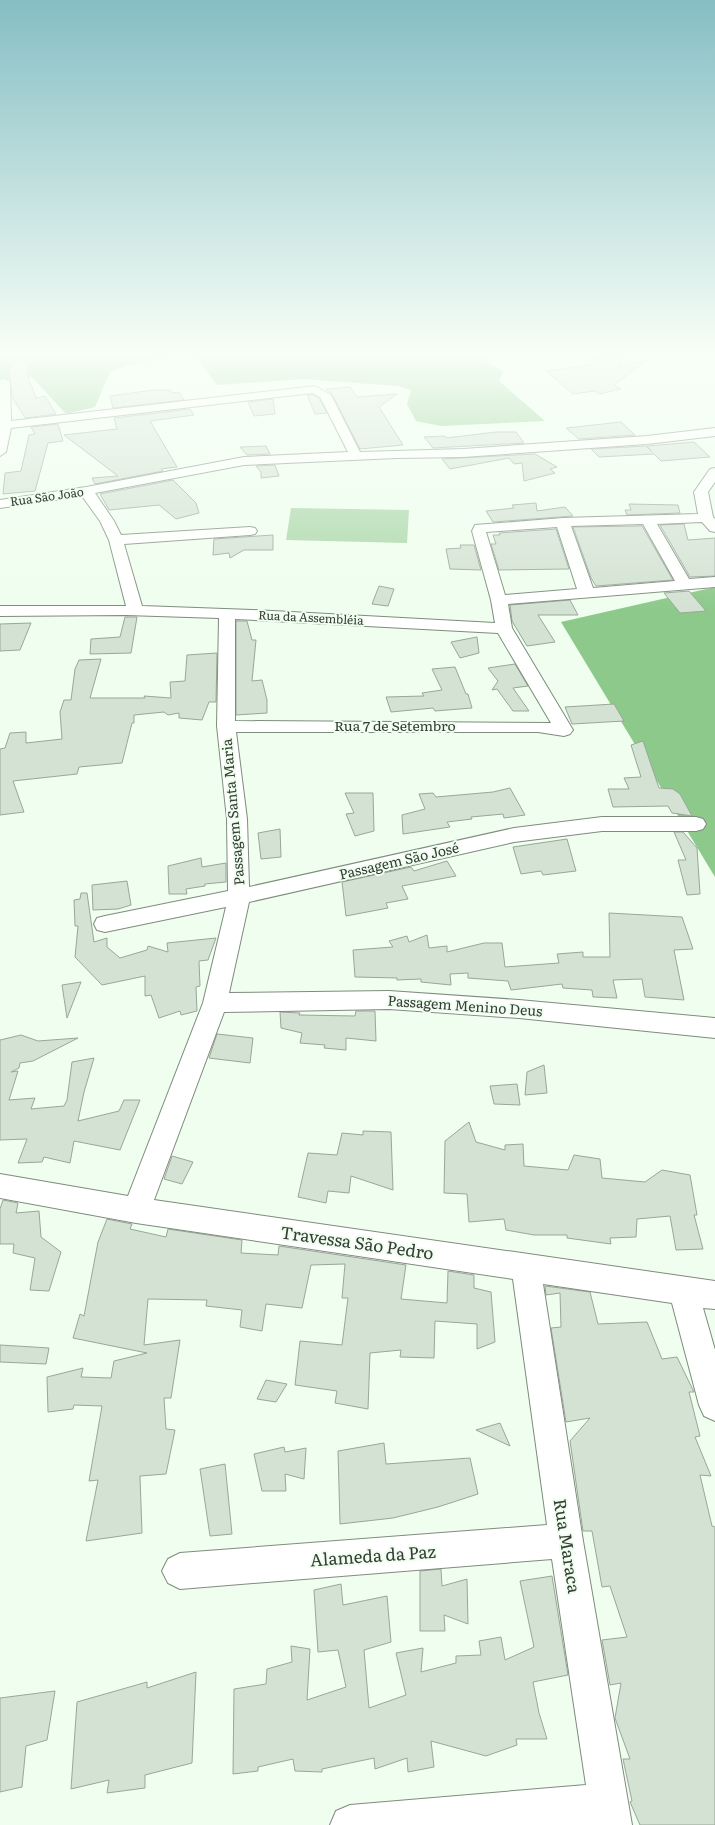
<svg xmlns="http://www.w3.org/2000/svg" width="715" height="1825" font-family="Literata,serif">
<rect width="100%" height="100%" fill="#effeee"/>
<path fill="#a9d6a7" d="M291,508l118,2 -2,33 -121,-3z"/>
<path fill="#8dc98b" d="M0,354h177l-55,13 -12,5 -15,35 -29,7 -34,-37 -32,3z
M193,354h300l-8,7 18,10 -4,10 46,40 -104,5 -25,-5 -9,-17 4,-14 -13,-4 -95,-7 -86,6z
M715,587v290l-154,-255z"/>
<path fill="#d3e2d3" stroke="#99a798" d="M591,354h30l-1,12 28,-6 -34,25 7,4 -22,5 -4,-3 -22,3 -27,-23 49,-7z
M15,362h18l-7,9 10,27 9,-2 11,18 -31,4 -13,-21 -3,-28z
M350,387l7,10 40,-3 -18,13 24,38 -43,4 -28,-55 -6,-5z
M153,390h18l1,3 7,-1 5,8 -71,8 -3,-12z
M307,395h6l6,3 8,15 -12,1z
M273,399l2,15 -21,2 -6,-14z
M190,409l4,6 -44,6 27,46 -16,2 2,2 -68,13 -3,-6 26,-2 -54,-41 53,-6 -3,-11z
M621,422l14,13 -56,4 -13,-11z
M58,424l5,17 -15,2 -13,48 -32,3 2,-21 16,-2 8,-36 6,-1 -4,-7z
M496,432h20l8,11 -91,5 -9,-11 21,-1 1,2z
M694,442l16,15 -49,4 -7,-7 -55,3 -8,-8 55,-3 6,6 -5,-6z
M266,446l4,8 -23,1 -7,-8z
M535,454l22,13 -7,2 5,4 -31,8 -2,-18 -8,1 -5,-6 -59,11 -8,-10z
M275,465l4,11 -18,2v-6l-5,-6z
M173,480l23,23 3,10 -23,6 -17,-14 -50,5 -9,-16z
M536,503l1,8 28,-4 8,9 -80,6 -7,-11 28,-3 -2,-3z
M629,504l49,1 2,8 -53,2 -2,-5h6z
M684,524l4,16 27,-2v38l-25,1 -30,-52z
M642,526l31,54 -77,6 -5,-8 -18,-51z
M556,529l13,40 -70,1 -8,-26h5l-3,-9h7l-1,-2z
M273,535v15h-29l-14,8 -1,-5 -16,2 1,-16z
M460,545h14l7,25 -31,-1 -4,-20 15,-1z
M379,586l15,3 -6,17 -16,-2z
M689,591l17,20 -26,2 -16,-20z
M570,600l8,15h-40l17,27 -28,4 -15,-25 -2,-16z
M125,617h12l-6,36 -41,1 1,-15 29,-2z
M236,621h11l5,19h4l-4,41 10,-1 5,20v13l-31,2z
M31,623l-11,27 -20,1v-27z
M477,637l2,16 -19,5 -9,-16z
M217,653l-1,49h-7l-7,18 -23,-2v-5l-11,2 -4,-3 -30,3v8h-2l-10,40 -43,4 -2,7 -64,7 11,31 -24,3v-66l5,-1 5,-15 16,-1v11l36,-4 -2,-27 4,-12h7l4,-31 4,-9 22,-1 -11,39h55l-1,-2 27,2 -1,-16 15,-1 2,-26z
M515,664l13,22 -15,2 16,23h-16l-16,-22 -5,1 6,-9 -10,-13z
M455,667l11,27h2l4,14 -37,3 -2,-3 -42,4 -5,-15 38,-1 -2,-3 20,-3 -10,-21z
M614,704l10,17 -52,3 -7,-17z
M643,741l16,47 14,1 7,5 12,22 -20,-3 -4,-7 -55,1 -5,-18h21l-5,-11 17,-1 -10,-32z
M510,788l15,27 -21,3 -1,-4 -32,3 1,2 -25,3 3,5 -47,7 -1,-19 23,-6 -6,-15 14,-1 3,4 57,-5z
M345,793h28l1,38 -19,5 -9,-22 8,-1z
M280,829l1,28 -20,2 -3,-26z
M674,832h9l14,16 3,46 -13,1 -9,-35h8z
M567,839l9,32 -33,4 -2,-4 -20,3 -8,-27z
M201,858l1,9 24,-4v19l-21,2v2l-19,3 1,5h-18l-1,-28z
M447,861l9,15 -54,10 6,13 -22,4 2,5 -42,8 -4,-34 69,-15 3,4z
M127,881l4,24 -13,4 -25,1 -1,-25z
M81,893h6l7,49 13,-4v9l13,11 27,-8 1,-4 20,6 -1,-9 49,-5 -8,22 -9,1 1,25 -4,1 1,24 -16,4 -1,-4 -21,7 -8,-23 -6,1v-20l-43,9 -27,-28 3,-31h-3l-1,-26 6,-1z
M609,913l73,4 11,32 -19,1 10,50 -39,-3 -3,-18 -29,1 4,18 -24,-1 -1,-7 -29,-2 -1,-4 -51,6 -3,-9 -40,-3v-5l-18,1 1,11 -30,-3v-3l-24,1v-2l-42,-1 -2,-27 40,-3 -4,-6 18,-5 2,6 18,-7 2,13 18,-2v6l37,-9h18l3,24 54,-4 -2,-9 26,-2v5h27z
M81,982l-14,36 -5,-33z
M356,1011h19l1,30 -30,-3v12l-22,-2 1,-3 -25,-2 2,-10 -21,-5 -1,-16 20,1 -1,2 56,1z
M217,1034l36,4 -3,25 -41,-5z
M21,1035l17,6 40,-3 -45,23 -13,2 -1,5 -8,4 7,-1 -9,29 26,-2 -4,11 33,-3 3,-6 5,-38 22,-4 -10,34 -6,29 41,-10 5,-11h16l-20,50 -46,-9 -4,22 -26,-6 -2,5 -24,1 9,-24 -27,1v-100z
M544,1065l3,28 -22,2 2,-23z
M517,1084l3,21 -26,-1 -4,-18z
M469,1122l7,20 29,8v-5l18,-1 1,22 44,4 6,-15 26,4 2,19 43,4 17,-12 28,5 7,40h-3l9,34 -27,1 -6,-34 -33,3 -1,18 -26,1 1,6 -44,-6v-3h-33l-28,-5 -2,-11 -35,3 -2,-28 -23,-1 1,-52z
M363,1131l28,1 2,58 -42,-14 -2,17 -21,-2 -2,12 -28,-6 10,-44 29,2 5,-22 21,2z
M172,1156l21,6 -11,22 -18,-5z
M3,1200l15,3 -2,10 23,-2 2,26 20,15 -12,39 -19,-1 5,-32 -22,-5 1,-9h-14v-35z
M107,1219l25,5 -2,5 36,8 2,-8 74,11 -1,13 37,2 1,-9 127,19 -5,34 46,4 1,-32 26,4v13l17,4 4,50 -18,7v-25l-42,-3 -1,37 -34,-1 1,-7 -31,3 -2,56 -33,-6 2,-12 -42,-6 5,-44 42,4 6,-47h-6l3,-34 -34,1 -9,43 -36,-4 -4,27 -22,-4 2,-17 -36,-4 1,-6 -59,-1 -4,46 36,-5 -9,58h-7l2,31 9,1 -9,44 -26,2 2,57 -56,8 12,-61 -9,1 13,-75 -28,-1 -1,4 -25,3 -1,-35 36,-9 -2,9 30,1 3,-17 33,-8 -74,-15 7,-24 4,2 14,-74z
M545,1286l45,6 8,32 49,-2 15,37 15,-2 17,35h-5l11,44 -5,1 16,39 -11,-1 12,51 3,1v298h-75l-10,-23 2,-1 -9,-42h7l-15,-41 6,-35 -11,2 -8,-45 25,-3 -17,-51 -8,1 -10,-56h-9l-13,-90 20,-23 -24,4 -15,-94 10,-1 -1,-34 -14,2z
M0,1345l49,3 -3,16 -46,-2z
M266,1380l21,4 -11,18 -19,-3z
M500,1423l10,23 -34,-16z
M384,1443l2,21 84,-6 8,36 -40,13 -45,11 -53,6 -2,-73z
M284,1447l1,5 21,-4 -2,31 -19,-5 1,17h-24l-8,-37z
M225,1464l7,70 -22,2 -10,-67z
M441,1569l1,17 25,-7 1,45 -24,-9 1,16h-25v-60z
M552,1576l16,99 -35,7 6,31 8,26h-31l1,6 -31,11 -55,-15 3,26 -26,5 -1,-14 -32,11 -1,-11 -52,11v3l-27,-1 -2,-12 -35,8v4l-25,3 1,-85 32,-5 1,-15 25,-7 -1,-16 19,3 -3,51 39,-13 -8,-37 -20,2 -4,-62 27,-6 2,21 44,-9 4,46 -27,8 5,58 37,-13 -10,-42 27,-5 -2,24 35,-9v-7l25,-1 -2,-14 22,-4 4,23 29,-13 -14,-66z
M196,1672l-4,91 -47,12v13l-38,5 2,-13 -38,9 6,-87 70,-20v6z
M55,1691l-8,49 -21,6 -4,41 -22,5v-94z"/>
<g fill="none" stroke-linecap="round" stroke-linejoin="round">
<g stroke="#7e8c7e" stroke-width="2">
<path id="minor" d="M4,379l6,3 1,39 304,-35 16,9 29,57 103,-3 184,-13 68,-8v8l-68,8 -184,13 -67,1 -152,7 -149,28 19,28 7,14 129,-8 5,1 2,3 -2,3 -5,1 -126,9 18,62 110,4 243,13 -4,-23 -19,-69 3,-6 88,-7 135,-4 -4,-22 16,-23 5,-1v14l-7,10 5,25 2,2v13l-5,-1 -8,-9 -45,2 32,55 26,-2v10l-207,17 4,24 61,102 -3,4 -6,2 -26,-4h-302l11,87 2,68 265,-59 88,-11h94l7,2 3,5 -3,5 -7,2h-94l-88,11 -265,60 -20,91 160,-2 130,9 196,18v20l-196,-20 -130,-9 -165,3 -70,188 561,81v28l-12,-1 12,42v71l-11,-5 -5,-11 -27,-102 -129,-19 40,257 49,284h-302l6,-14 14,-6 236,-20 -34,-226 -372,30 -12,-6 -6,-12 6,-12 12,-6 367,-28 -34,-246 -377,-56 -136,-25v-24l128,22 75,-193 23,-96 -121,25 -8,-2 -3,-6 3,-6 8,-2 123,-25 -1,-72 -10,-93 2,-108 -93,-3 -126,1v-10h126l-17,-66 -9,-19 -18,-25 -82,12v-8l86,-13 158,-30 104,-5 -28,-55 -7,-4 -302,35 -5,24 -6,4v-76zM643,524l32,57 -82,7 -22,-62zM557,527l20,62 -72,6 -19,-63zM235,619l263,14 53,90 -316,-2z"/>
</g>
<use href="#minor" fill="#fff" fill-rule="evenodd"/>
</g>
<linearGradient id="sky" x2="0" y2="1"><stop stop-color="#85bec4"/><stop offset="0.58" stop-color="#f8fff7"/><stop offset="1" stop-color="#f8fff7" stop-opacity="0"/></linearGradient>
<rect width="715" height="610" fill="url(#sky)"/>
<g text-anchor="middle" stroke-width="4" stroke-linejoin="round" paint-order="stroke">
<g font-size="12" fill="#363c36" stroke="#effeee">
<text transform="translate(47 497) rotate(-8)" y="4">Rua São João</text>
<text transform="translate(311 618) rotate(3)" y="4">Rua da Assembléia</text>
</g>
<g font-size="14" fill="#363c36" stroke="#effeee">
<text x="395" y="731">Rua 7 de Setembro</text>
<text transform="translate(233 812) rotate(-95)" y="5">Passagem Santa Maria</text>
<text transform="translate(399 861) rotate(-13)" y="5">Passagem São José</text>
<text transform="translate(465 1006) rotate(4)" y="5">Passagem Menino Deus</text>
</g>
<g font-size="17" fill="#363c36" stroke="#effeee">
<text transform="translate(357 1243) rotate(8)" y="6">Travessa São Pedro</text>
<text transform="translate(567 1546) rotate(81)" y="6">Rua Maraca</text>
<text transform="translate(373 1556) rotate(-4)" y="6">Alameda da Paz</text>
</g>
</g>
</svg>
